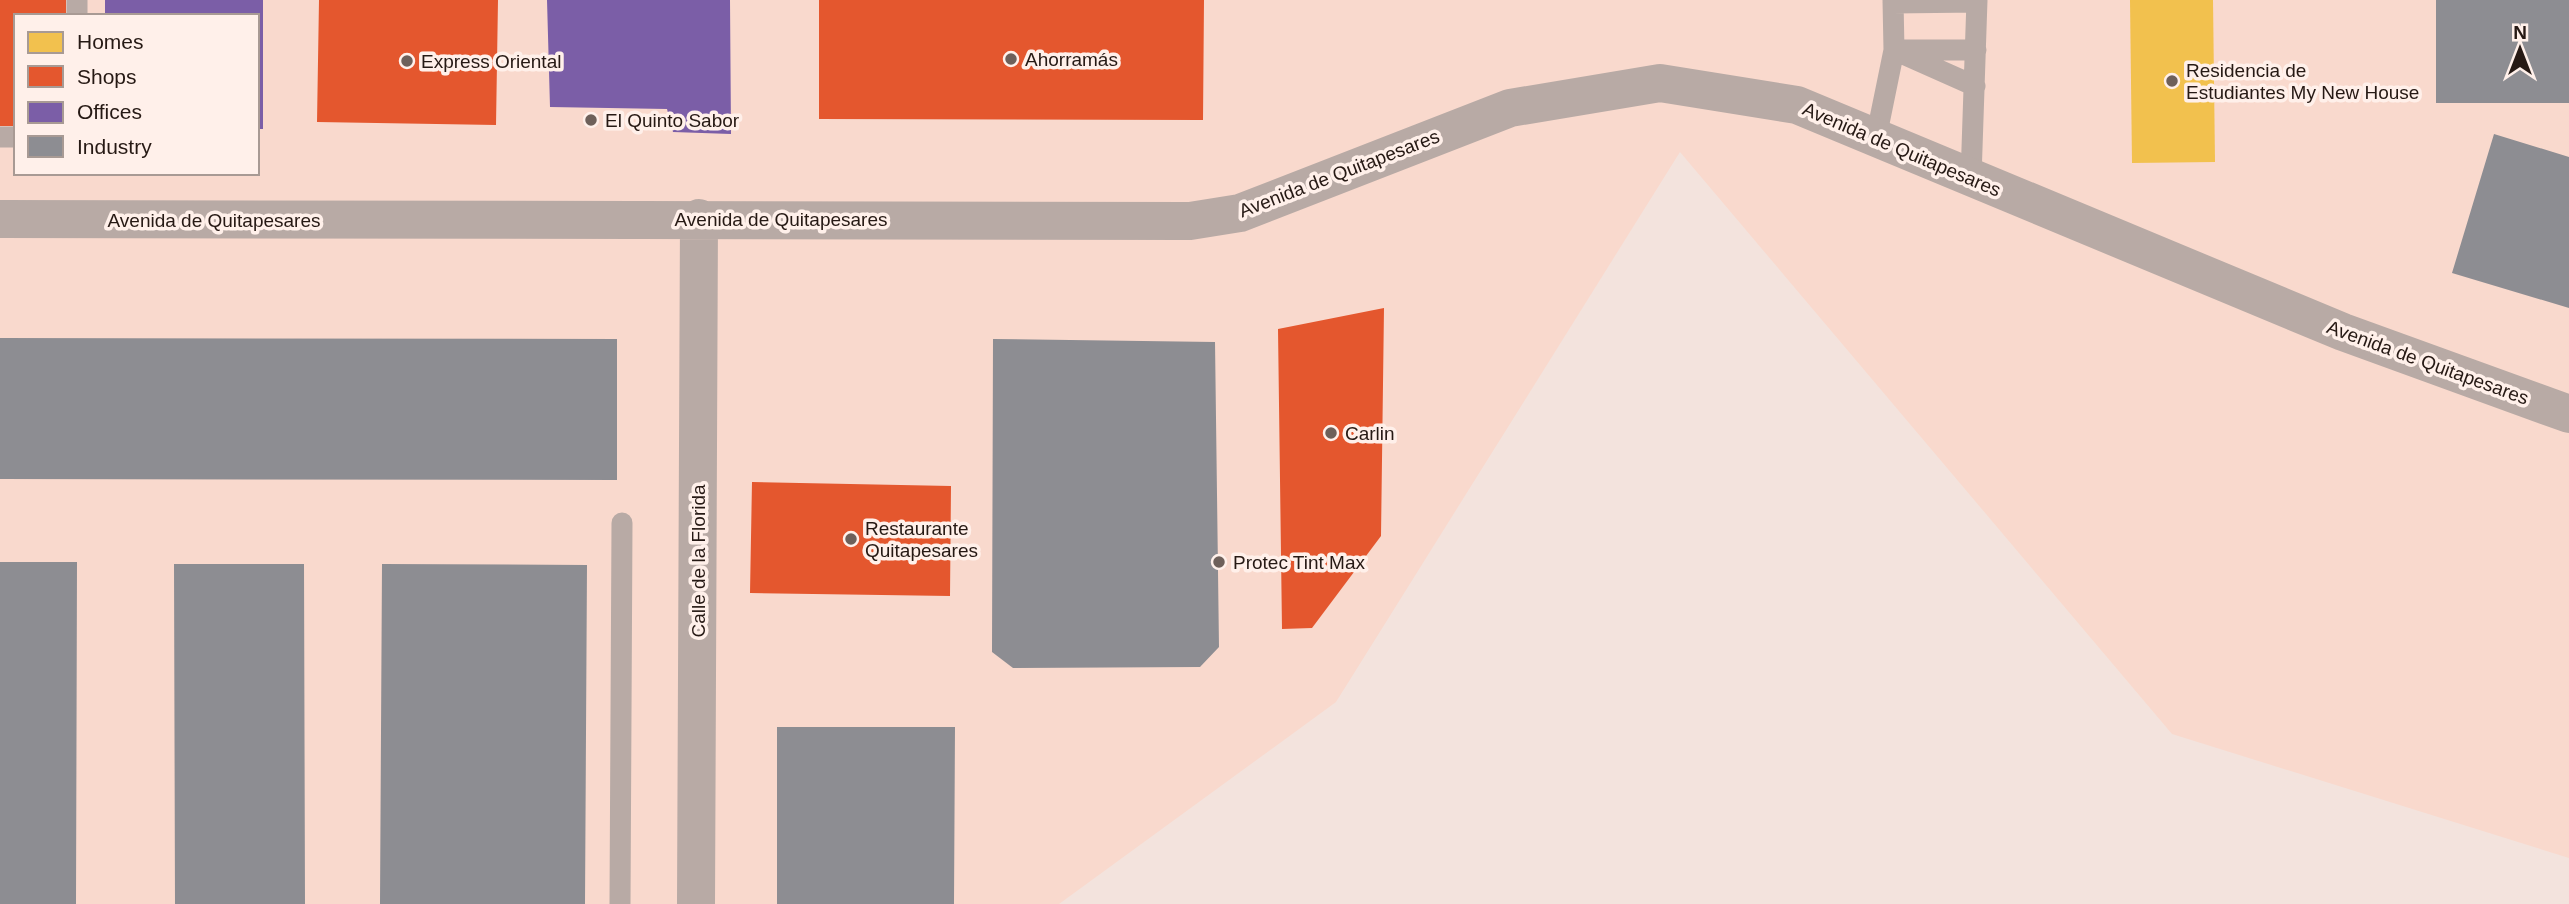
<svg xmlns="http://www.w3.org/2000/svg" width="2569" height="904" font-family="Helvetica,sans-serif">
<rect width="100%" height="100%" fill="#f3e3dd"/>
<path fill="#f9d9cd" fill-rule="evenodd" d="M0,0h2569v858l-397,-124 -492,-582 -344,550 -277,202h-1059zM16,16h241v157h-241z"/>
<path fill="#f2c14e" d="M2130,0h83l2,162 -83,1z"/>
<path fill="#e4572e" d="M0,0h66v16h-50v110h-16z
M319,0h179l-2,125 -179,-3z
M819,0h385l-1,120 -384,-1z
M1384,308l-3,228 -69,92 -30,1 -4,-300z
M752,482l199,4 -1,110 -200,-3z"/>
<path fill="#7b5ea7" d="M105,0h158v129h-6v-113h-152z
M547,0h183l1,134 -58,-2 -6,-23 -117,-2z"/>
<path fill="#8d8d92" d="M2436,0h133v103h-133z
M2494,134l75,23v151l-117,-35z
M0,338l617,1v141l-617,-1z
M993,339l222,3 4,305 -19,20 -187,1 -21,-16z
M0,562h77l-1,342h-76z
M174,564h130l1,340h-130z
M382,564l205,1 -2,339h-205z
M777,727h178l-1,177h-177z"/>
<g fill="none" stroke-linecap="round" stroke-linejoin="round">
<path stroke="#b8aaa5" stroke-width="21" d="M77,0v16
M1893,3l84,-1
M1894,50l81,36
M1903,50h73
M0,137h16
M1876,138l18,-88 -1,-50
M1971,178l6,-178
M620,904l2,-381"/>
<path stroke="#b8aaa5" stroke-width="38" d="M0,219l1190,2 50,-8 270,-105 150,-25 137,22 546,227 226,82
M696,904l3,-686"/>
</g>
<g fill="#6e605a" stroke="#fff0ea" stroke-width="2.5">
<circle cx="1011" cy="59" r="7"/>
<circle cx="407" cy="61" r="7"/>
<circle cx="2172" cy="81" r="7"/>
<circle cx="591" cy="120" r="7"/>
<circle cx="1331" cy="433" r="7"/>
<circle cx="851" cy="539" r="7"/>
<circle cx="1219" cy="562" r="7"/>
</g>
<g text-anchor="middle" stroke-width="7" stroke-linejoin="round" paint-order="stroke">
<g font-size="19" fill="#261914" stroke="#fff0ea" text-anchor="start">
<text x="1025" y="66">Ahorramás</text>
<text x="421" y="68">Express Oriental</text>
<text x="2186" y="77">Residencia de<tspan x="2186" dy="22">Estudiantes My New House</tspan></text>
<text x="605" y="127">El Quinto Sabor</text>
<text x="1345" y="440">Carlin</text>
<text x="865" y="535">Restaurante<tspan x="865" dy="22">Quitapesares</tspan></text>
<text x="1233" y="569">Protec Tint Max</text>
</g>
<g font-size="19" fill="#261914" stroke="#fff0ea">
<text transform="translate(1902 149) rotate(23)" y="7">Avenida de Quitapesares</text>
<text transform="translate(1339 173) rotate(-21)" y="7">Avenida de Quitapesares</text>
<text x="781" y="226">Avenida de Quitapesares</text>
<text x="214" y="227">Avenida de Quitapesares</text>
<text transform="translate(2428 362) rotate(20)" y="7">Avenida de Quitapesares</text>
<text transform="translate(698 561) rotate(-90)" y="7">Calle de la Florida</text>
</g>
</g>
<rect x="14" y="14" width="245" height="161" fill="#fff0ea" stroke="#a89a94" stroke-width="2"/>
<rect x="28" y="32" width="35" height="21" fill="#f2c14e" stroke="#a89a94" stroke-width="2"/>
<text x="77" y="49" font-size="21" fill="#261914">Homes</text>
<rect x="28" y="66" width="35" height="21" fill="#e4572e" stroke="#a89a94" stroke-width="2"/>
<text x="77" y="84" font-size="21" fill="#261914">Shops</text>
<rect x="28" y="102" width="35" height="21" fill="#7b5ea7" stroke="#a89a94" stroke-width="2"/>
<text x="77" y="119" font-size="21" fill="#261914">Offices</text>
<rect x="28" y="136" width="35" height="21" fill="#8d8d92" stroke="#a89a94" stroke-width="2"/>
<text x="77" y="154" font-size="21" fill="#261914">Industry</text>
<g transform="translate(2520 49)" stroke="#fff0ea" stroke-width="5" paint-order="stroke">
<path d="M0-5L12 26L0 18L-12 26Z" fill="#261914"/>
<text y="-10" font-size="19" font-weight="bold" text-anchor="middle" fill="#261914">N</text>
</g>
</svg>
